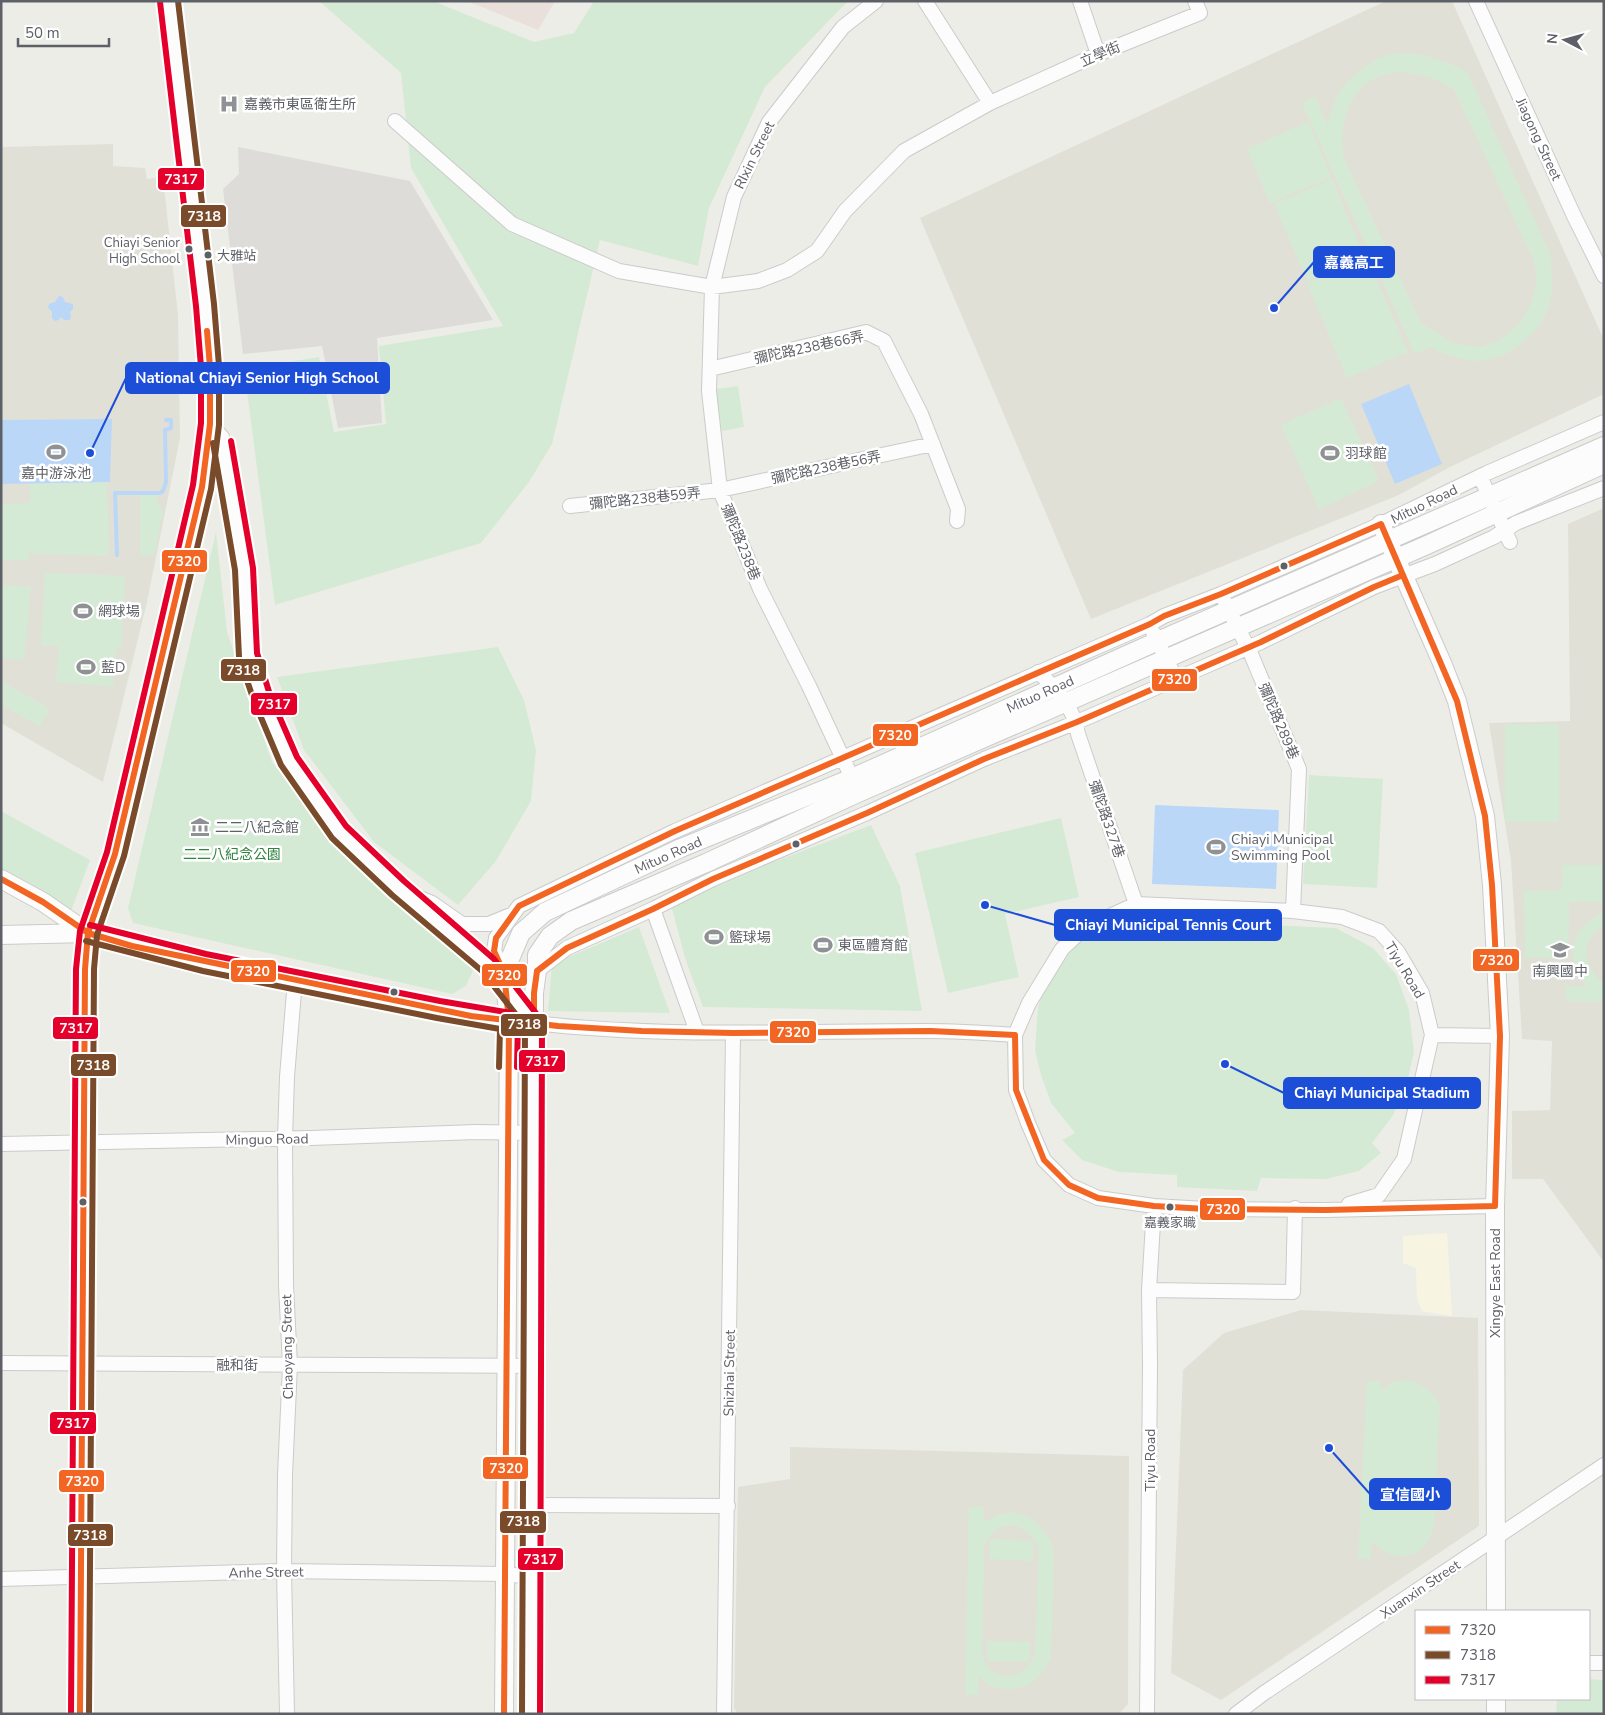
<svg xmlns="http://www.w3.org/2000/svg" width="1605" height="1715" font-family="'Nunito Sans','Noto Sans TC',sans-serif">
<rect width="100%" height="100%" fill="#edede8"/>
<path fill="#f7f5e1" d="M1447,1233l5,83 -30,-5 -5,-12 -1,-31 -13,-5v-27z"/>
<path fill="#dddcd8" d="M238,147l172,34 83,139 -116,18 5,85 -44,5 -16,-82 -79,8 -20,-165 16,-15z"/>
<path fill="#e1e0d7" d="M1386,1h66l152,339v54l-156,74 -49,27 -308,124 -171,-401z
M113,144v22l32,2 2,11 16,-2 15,138 2,123 -33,164 -44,180 -102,-59v-576z
M1604,508v754l-61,-83h-31v-68l38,-1 2,-69 -30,-2 -11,-178 -22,-138 81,-2 -2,-197z
M1301,1310l177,8 1,208 -258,174 -50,-27 12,-303 41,-37z
M790,1447l339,9 -1,248 -9,10h-381l-4,-6 4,-221 52,-8z"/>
<path fill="#e9dfdb" d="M467,1h88l-17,29z"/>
<path fill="#d5ead5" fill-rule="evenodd" d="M319,1h114l101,41 40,-9 20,-32h254l-83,86 -56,121 -11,58 -98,-26 -48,204 -23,38 -48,61 -206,62 -31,-236 75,-12 15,75 52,-8 -7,-78 124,-20 -92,-158 -10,-95z
M1407,53c22,2 41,9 60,19l83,182c2,20 5,43 -5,61 -4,10 -12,17 -19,24 -30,29 -61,26 -96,8l-15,7 -113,-251 13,-6 13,29c2,-11 5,-20 9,-30 9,-17 33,-35 51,-41 6,-2 13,-1 19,-2zM1397,72c21,1 39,6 57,17l78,168 5,19 -3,18 -5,14 -7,12 -12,12 -14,10 -16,5 -27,-4 -32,-20 -78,-167c-5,-40 10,-79 54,-84z
M1308,122l23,55 -61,26 -23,-54z
M1332,179l32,77 -57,25 -33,-77z
M1367,257l41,95 -61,26 -40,-95z
M738,386l6,41 -22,4 -6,-42z
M1341,398l38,83 -60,28 -38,-84z
M107,482l2,71 -4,3 -76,-3 -1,7h-27v-56l29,-1v-20z
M140,493h17v9l6,10 -9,44 -14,-2z
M216,532l11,100 45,130 57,69 146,135 -9,20 -14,8 -319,-71 -5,-15z
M45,573l80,3 -4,73h-5l-3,37 -57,-4 3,-36 -18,-1z
M1,585l30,2 -7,73 -23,-2z
M498,647l26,53 12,50 -5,51 -35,60 -38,44 -84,-63 -70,-92 -27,-73z
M1,681l49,28 -11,17 -38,-22z
M1559,724v98h-54v-97z
M1309,775l74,4 -6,109 -74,-4z
M1,811l89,49 -19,51 -70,-36z
M1061,818l18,79 -74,17 14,63 -71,16 -33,-140z
M871,825l29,61 22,125 -219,-4 -18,-49 -15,-57z
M1562,865h42v37h-35l-1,56h-43l-1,-67 38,-1z
M1604,912v12c-24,19 -24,41 0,59v19l-38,-1v-15l21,1c-23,-30 -18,-59 17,-75z
M1130,919l206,9 37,20 23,26 13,36 5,42 -8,35 -14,30 -20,26 9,10 -22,18 -33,8 -65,-1 -4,13 -80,-4v-12l-58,-3 -37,-12 -20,-20 13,-7 -24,-30 -10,-28 -6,-25 3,-43 7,-19 14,-26 21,-21 21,-15z
M639,927l31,86 -122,-2 4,-47z
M1407,1380c17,5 24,9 33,25 -2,27 -3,54 -4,81 -1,17 1,38 -7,53 -4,10 -13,15 -24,17 -13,2 -24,-6 -33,-15l-1,18h-13l9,-178 14,1v9l12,-9z
M969,1507h14l1,15c4,-2 9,-5 14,-7 19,-8 41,4 50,22 3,4 4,10 6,15l-3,107c-6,9 -11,19 -21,25 -11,6 -32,7 -43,0 -3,-2 -6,-7 -8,-9l-1,20h-13zM1015,1525c13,6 19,12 24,25l-4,105c-3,6 -7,12 -12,16 -11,9 -29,5 -37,-6 -2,-3 -3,-8 -4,-11l2,-109c10,-14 13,-19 31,-20z
M990,1539l43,2v20l-44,-2z
M987,1641l43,1 -1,20 -42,-1z
M1589,1679l15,1v34h-48l1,-15h32z"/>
<path fill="#bbd7f8" d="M59,296l4,1 2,5 8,2v5l-3,3 1,6 -2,2h-5l-3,-3 -2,3 -4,1 -3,-3v-6l-4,-4 1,-4 6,-2z
M1409,384l33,80 -47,20 -34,-80z
M112,419l-2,63 -109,2v-64z
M1155,805l124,5 -3,79 -124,-5z"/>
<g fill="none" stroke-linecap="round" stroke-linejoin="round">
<path stroke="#bbd7f8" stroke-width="4" d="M117,555l-2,-62h45l3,-2 3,-9 -1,-52 6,-2v-8h-5"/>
<g stroke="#cacbca" stroke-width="16">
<path id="minor" d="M925,1l65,102
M1080,1l18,53
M1476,1l98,215 30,60
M395,121l117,103 107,47 93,16 46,-6 29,-11 30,-19 28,-40 59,-60 86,-48 108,-49 102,-41 -5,-12
M710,369l156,-37 18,9 37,73 37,95 -1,12
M210,424l12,13 22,132 4,86 14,43 27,63 50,71 59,56 90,77 46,58c131,15 263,8 394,8 29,0 58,2 87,4l1,55 12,33 16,37 25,25 29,13 56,8 52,3 120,1 169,-4
M1480,476l30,66
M570,506l150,-16 213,-46
M1225,602l26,52 48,115 -6,142
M1153,632l23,47
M1038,672c19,17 37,37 40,62l58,170
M852,778l-43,-92 -49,-97 -40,-99 -11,-99 3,-104 22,-90 35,-75 74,-95 33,-26
M412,895l20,8 30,21h27l24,-10
M653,909l44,123
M537,971l30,-23 86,-39 60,-30 154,-66 117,-54 93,-37 99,-43 85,-37 113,-55 61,-23 59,-27 22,-14 88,-35
M504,973l-10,-22 2,-13 23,-32 156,-75 475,-207 14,-8 57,-22 160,-70 106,-51 117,-51
M1015,1035l14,-32 33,-54 19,-18 18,-10 37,-17 157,7 49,6 37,14 19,21 24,41 10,42 -28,124 -25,36 -30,9
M1432,1035l68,1
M1,1144l310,-6 165,-6 58,1
M1149,1290l144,2 2,-84
M1,1363l532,3
M532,1505l196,1
M1,1579l283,-8 221,3 26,3
M1589,1663h15
M287,1714l-3,-143 1,-96 5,-110 -4,-80 -1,-147 2,-61 8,-97
M724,1714l9,-681
M1147,1714l3,-349 -1,-75 5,-84
M1236,1714l28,-21 340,-228"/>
</g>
<g stroke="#cacbca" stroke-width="20">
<path id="tertiary" d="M1381,524l61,139 15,38 28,115 7,69 8,151 -5,170 1,405
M1,879l42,23 45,31 44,13 339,70 63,7
M1,935l87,-2
M504,1714l5,-693 -5,-48 17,-40 24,-21 136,-64 171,-70 306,-137 446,-195
M531,1714l3,-721 3,-22v-16l13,-19 21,-15 135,-58 152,-70 569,-248 177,-81
M1496,1714v-15"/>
</g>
<g stroke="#cacac9" stroke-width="22">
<path id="secondary" d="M80,1714l5,-745 3,-36 27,-79 87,-367 8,-63v-57l-5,-62 -36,-304"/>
</g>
<use href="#minor" stroke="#fcfcfc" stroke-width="14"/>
<use href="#tertiary" stroke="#fcfcfc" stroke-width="18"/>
<use href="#secondary" stroke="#fcfcfc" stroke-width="20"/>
<g stroke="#fff" stroke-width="10">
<path id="bus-1" d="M1,879l42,23 45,31 44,13 339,70 87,10 84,5 91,2 197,-2 85,4 1,55 28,70 25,25 29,13 56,8 52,3 120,1 169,-4
M534,1023v-30l3,-22 30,-23 86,-39 60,-30 154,-66 117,-54 93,-37 184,-80 113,-55 29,-12
M80,1714l5,-745 3,-36 27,-79 87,-367 8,-63v-57l-3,-36
M504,1714l5,-693 -5,-48 -10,-22 2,-13 23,-32 156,-75 475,-207 14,-8 57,-22 160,-70 76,177 28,115 7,69 8,151 -5,170"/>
</g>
<g stroke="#fff" stroke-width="10">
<path id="bus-2" d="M213,443l22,127 4,87 15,44 27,64 51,73 60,57 90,76 43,55 -3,688
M86,941l117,30 234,47 63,11 -1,38
M89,1714l5,-745 3,-34 27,-79 87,-367 8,-64v-59l-5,-62 -36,-303"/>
</g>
<g stroke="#fff" stroke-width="10">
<path id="bus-3" d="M231,441l22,127 4,85 13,42 27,62 49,69 58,55 90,78 48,62 -2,693
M90,925l116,29 234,47 72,12 4,3 2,4 -1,47
M71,1714l5,-745 4,-38 27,-79 86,-367 8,-62v-56l-5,-61 -36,-304"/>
</g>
<use href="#bus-1" stroke="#f26522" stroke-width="6"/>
<use href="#bus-2" stroke="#7a4b2a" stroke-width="6"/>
<use href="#bus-3" stroke="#e4002b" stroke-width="6"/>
</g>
<defs>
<g id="hospital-bare" transform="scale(1.5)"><path d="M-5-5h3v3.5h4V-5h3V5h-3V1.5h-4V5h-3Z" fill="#8f9194" stroke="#fff" stroke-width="2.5" paint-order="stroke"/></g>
<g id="stadium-bare" transform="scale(1.5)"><path d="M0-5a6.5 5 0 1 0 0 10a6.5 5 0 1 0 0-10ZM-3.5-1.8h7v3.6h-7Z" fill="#8f9194" stroke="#fff" stroke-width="2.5" paint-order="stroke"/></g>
<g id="museum-bare" transform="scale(1.5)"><path d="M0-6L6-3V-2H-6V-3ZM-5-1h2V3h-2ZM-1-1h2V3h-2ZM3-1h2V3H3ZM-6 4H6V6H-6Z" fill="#8f9194" stroke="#fff" stroke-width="2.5" paint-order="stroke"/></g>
<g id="school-bare" transform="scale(1.5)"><path d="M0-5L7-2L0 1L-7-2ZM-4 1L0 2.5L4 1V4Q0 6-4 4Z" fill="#8f9194" stroke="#fff" stroke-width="2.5" paint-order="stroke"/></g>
</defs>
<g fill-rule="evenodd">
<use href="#hospital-bare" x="229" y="104"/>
<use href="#stadium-bare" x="56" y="452"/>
<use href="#stadium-bare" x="1330" y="453"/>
<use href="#stadium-bare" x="83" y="611"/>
<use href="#stadium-bare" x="86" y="667"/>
<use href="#museum-bare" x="200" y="827"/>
<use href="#stadium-bare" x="1216" y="847"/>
<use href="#stadium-bare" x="714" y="937"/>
<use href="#stadium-bare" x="823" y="945"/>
<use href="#school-bare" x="1560" y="950"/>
</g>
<g fill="#5d6066" stroke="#fff" stroke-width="2">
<circle cx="189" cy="249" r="4.5"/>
<circle cx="208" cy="255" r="4.5"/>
<circle cx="1284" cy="566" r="4.5"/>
<circle cx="796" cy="844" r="4.5"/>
<circle cx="394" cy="992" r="4.5"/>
<circle cx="83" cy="1202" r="4.5"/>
<circle cx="1170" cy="1207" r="4.5"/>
</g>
<g text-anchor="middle" stroke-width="5" stroke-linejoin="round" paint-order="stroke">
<g font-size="13" fill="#5d6066" stroke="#fff" text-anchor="end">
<text x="180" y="247">Chiayi Senior<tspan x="180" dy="16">High School</tspan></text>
<text x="217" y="260" text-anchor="start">大雅站</text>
<text x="1170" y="1227" text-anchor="middle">嘉義家職</text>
</g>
<g font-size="14" fill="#5d6066" stroke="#fff">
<text transform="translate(1100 54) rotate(-23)" y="5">立學街</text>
<text transform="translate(1539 139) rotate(65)" y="5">Jiagong Street</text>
<text transform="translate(754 155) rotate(-64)" y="5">RIxin Street</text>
<text transform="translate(809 347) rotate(-12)" y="5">彌陀路238巷66弄</text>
<text transform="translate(826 467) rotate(-12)" y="5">彌陀路238巷56弄</text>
<text transform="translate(645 498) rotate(-6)" y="5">彌陀路238巷59弄</text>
<text transform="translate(1424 504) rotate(-26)" y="5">Mituo Road</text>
<text transform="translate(741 542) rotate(68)" y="5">彌陀路238巷</text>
<text transform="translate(1040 694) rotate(-24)" y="5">Mituo Road</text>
<text transform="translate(1279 721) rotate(67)" y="5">彌陀路289巷</text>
<text transform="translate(1107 819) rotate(71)" y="5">彌陀路327巷</text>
<text transform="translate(668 855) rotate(-24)" y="5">Mituo Road</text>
<text transform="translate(1405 970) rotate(59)" y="5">Tiyu Road</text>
<text transform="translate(267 1139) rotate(-1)" y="5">Minguo Road</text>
<text transform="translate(1495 1283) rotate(-90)" y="5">Xingye East Road</text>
<text transform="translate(287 1347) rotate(-91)" y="5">Chaoyang Street</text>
<text x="237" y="1370">融和街</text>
<text transform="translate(729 1373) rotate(-89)" y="5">Shizhai Street</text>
<text transform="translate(1150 1460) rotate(-90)" y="5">Tiyu Road</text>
<text transform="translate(266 1572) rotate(-1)" y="5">Anhe Street</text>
<text transform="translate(1420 1589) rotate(-34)" y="5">Xuanxin Street</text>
</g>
<g font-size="14" fill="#5d6066" stroke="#fff" text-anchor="start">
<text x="244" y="109">嘉義市東區衛生所</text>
<text x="1345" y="458">羽球館</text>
<text x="56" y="478" text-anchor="middle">嘉中游泳池</text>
<text x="98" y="616">網球場</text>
<text x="101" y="672">藍D</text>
<text x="215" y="832">二二八紀念館</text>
<text x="1231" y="844">Chiayi Municipal<tspan x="1231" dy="16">Swimming Pool</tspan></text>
<text x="729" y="942">籃球場</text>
<text x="838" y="950">東區體育館</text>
<text x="1560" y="976" text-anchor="middle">南興國中</text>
</g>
<g font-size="14" fill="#30823f" stroke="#fff">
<text x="232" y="859">二二八紀念公園</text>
</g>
</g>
<path fill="none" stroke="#1d4ed8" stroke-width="2" d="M1274 308L1314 262M90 453L126 378M985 905L1055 925M1225 1064L1284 1093M1329 1448L1370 1494"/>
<g fill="#1d4ed8" stroke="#fff" stroke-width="2">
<circle cx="1274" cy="308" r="5"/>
<circle cx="90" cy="453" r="5"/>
<circle cx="985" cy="905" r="5"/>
<circle cx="1225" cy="1064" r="5"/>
<circle cx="1329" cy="1448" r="5"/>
</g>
<g fill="#1d4ed8" stroke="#1d4ed8" stroke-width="2">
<rect x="1314" y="247" width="80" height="30" rx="5"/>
<rect x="126" y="363" width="263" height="30" rx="5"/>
<rect x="1055" y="910" width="226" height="30" rx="5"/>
<rect x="1284" y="1078" width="196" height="30" rx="5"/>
<rect x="1370" y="1479" width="80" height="30" rx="5"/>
</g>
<g font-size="15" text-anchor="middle" font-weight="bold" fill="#fff">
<text x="1354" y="268">嘉義高工</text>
<text x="257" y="383">National Chiayi Senior High School</text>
<text x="1168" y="930">Chiayi Municipal Tennis Court</text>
<text x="1382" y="1098">Chiayi Municipal Stadium</text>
<text x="1410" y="1500">宣信國小</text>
</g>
<g stroke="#fff" stroke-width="2">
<rect x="157" y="167" width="48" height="24" rx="5" fill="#e4002b"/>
<rect x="180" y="204" width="47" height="24" rx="5" fill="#7a4b2a"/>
<rect x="161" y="549" width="47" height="24" rx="5" fill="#f26522"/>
<rect x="220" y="658" width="47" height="24" rx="5" fill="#7a4b2a"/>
<rect x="1151" y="668" width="47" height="24" rx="5" fill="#f26522"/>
<rect x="250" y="692" width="48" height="24" rx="5" fill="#e4002b"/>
<rect x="872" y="723" width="47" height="24" rx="5" fill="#f26522"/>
<rect x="1472" y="948" width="48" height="24" rx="5" fill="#f26522"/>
<rect x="230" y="959" width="47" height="24" rx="5" fill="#f26522"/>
<rect x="481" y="963" width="47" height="24" rx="5" fill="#f26522"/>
<rect x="500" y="1013" width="48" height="24" rx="5" fill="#7a4b2a"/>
<rect x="52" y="1016" width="47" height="24" rx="5" fill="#e4002b"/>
<rect x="769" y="1020" width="48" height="24" rx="5" fill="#f26522"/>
<rect x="518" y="1049" width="48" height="24" rx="5" fill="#e4002b"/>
<rect x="70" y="1053" width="47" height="24" rx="5" fill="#7a4b2a"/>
<rect x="1199" y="1197" width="47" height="24" rx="5" fill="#f26522"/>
<rect x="49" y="1411" width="48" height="24" rx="5" fill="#e4002b"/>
<rect x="482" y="1456" width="47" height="24" rx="5" fill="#f26522"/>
<rect x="58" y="1469" width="47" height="24" rx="5" fill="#f26522"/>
<rect x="499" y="1510" width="48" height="24" rx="5" fill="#7a4b2a"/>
<rect x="67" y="1523" width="47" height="24" rx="5" fill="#7a4b2a"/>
<rect x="517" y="1547" width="47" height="24" rx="5" fill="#e4002b"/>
</g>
<g font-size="14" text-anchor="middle" font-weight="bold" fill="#fff">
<text x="181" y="184">7317</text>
<text x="204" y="221">7318</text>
<text x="184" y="566">7320</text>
<text x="243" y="675">7318</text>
<text x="1174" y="684">7320</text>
<text x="274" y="709">7317</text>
<text x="895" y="740">7320</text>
<text x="1496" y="965">7320</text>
<text x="253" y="976">7320</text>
<text x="504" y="980">7320</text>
<text x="524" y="1029">7318</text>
<text x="76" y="1033">7317</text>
<text x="793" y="1037">7320</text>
<text x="542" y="1066">7317</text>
<text x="93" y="1070">7318</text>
<text x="1223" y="1214">7320</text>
<text x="73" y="1428">7317</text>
<text x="506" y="1473">7320</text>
<text x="82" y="1486">7320</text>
<text x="523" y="1526">7318</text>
<text x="90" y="1540">7318</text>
<text x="540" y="1564">7317</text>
</g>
<rect width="1605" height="1715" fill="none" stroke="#5d6066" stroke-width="5"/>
<rect x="1415" y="1610" width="175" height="90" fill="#ffffff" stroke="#bebfc2"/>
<rect x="1425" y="1626" width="25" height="8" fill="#f26522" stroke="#bebfc2"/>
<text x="1460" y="1635" font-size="15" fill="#5d6066">7320</text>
<rect x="1425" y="1651" width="25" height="8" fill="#7a4b2a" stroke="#bebfc2"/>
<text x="1460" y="1660" font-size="15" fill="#5d6066">7318</text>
<rect x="1425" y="1676" width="25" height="8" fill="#e4002b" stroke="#bebfc2"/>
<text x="1460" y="1685" font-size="15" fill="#5d6066">7317</text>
<g transform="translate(1565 40) rotate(276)" stroke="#ffffff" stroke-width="4" paint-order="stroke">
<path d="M0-4L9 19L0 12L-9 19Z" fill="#5d6066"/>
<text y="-8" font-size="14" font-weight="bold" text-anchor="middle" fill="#5d6066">N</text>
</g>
<path d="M18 38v8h91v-8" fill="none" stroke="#5d6066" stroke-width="2.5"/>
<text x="25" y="38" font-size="15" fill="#5d6066" stroke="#ffffff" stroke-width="4" paint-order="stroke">50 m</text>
</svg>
